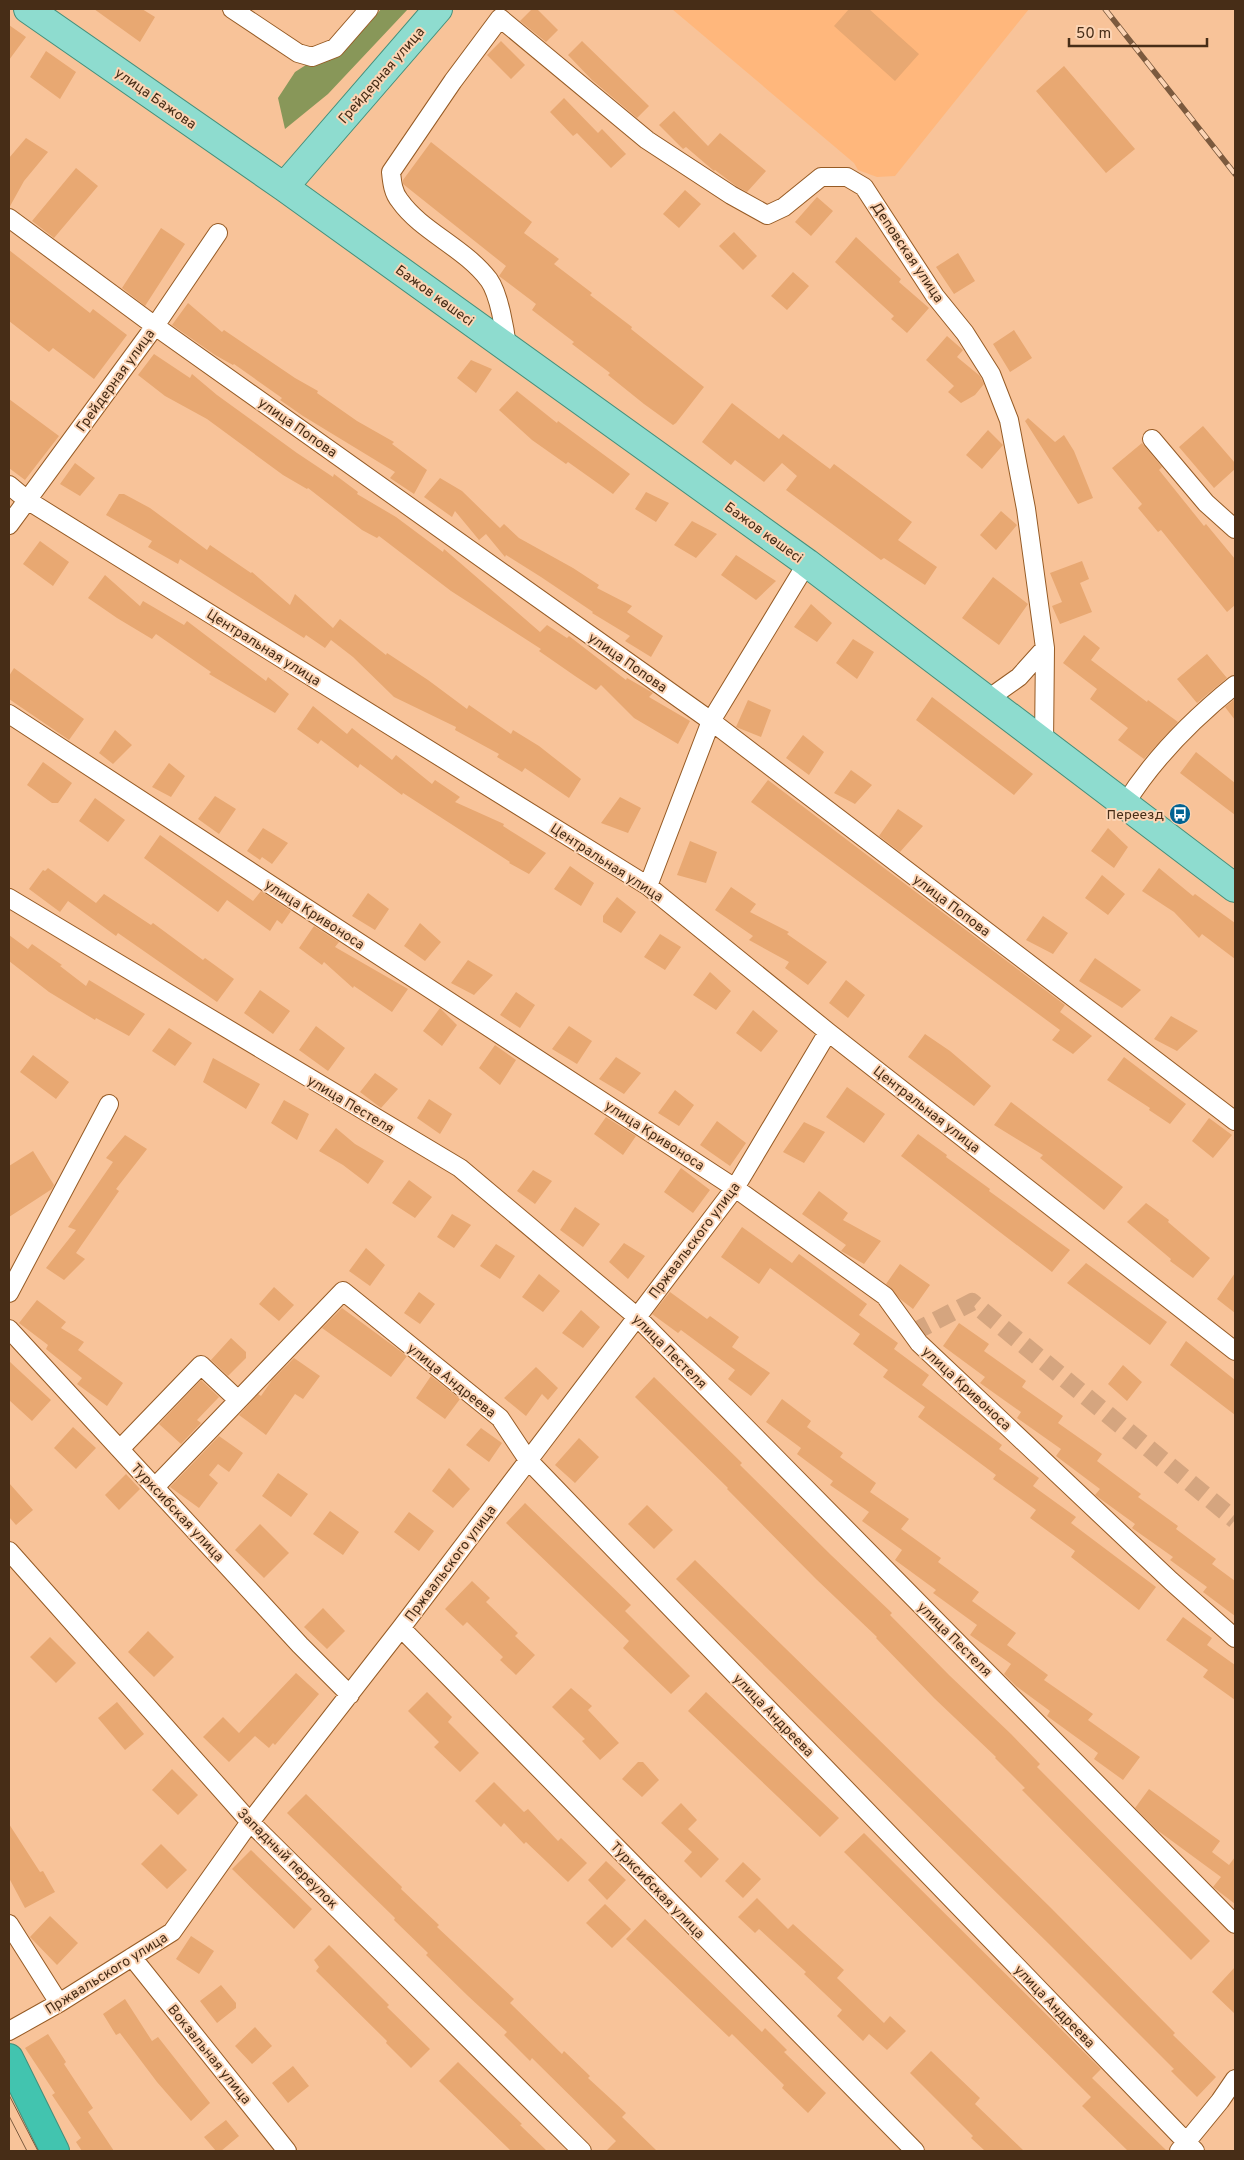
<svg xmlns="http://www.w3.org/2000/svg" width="1244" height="2160" font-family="Overpass,sans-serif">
<rect width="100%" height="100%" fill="#f8c399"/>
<path fill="#ffb77c" d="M672,9h357l-134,167 -18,1 -19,-7 -4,-7z"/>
<path fill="#889759" d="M381,9h27l-80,85 -43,35 -7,-31 17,-26 73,-47z"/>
<path fill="#e8a872" d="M94,9h48l13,8 -15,25z
M532,9h5l21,21 -12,12 -26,-21z
M849,9h20l50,45 -24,27 -61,-55z
M9,25l17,12 -17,23z
M501,41l24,24 -14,14 -24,-24z
M582,41l67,65 -12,12 -45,-38 -24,-25z
M46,51l30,21 -16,27 -30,-22z
M1064,66l71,83 -29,24 -70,-82z
M564,98l34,35 4,-4 24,25 -15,14 -34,-35 -4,3 -23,-24z
M674,111l34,35 12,-13 46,38 -19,21 -11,-6 -21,-16 -1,1 -28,-24 -3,2 -24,-24z
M26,138l22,14 -24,29 -15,27v-50z
M431,142l101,80 -8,11 35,26 -5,5 38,29 -2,2 42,32 -1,2 73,58 -28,36 -3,2 -29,-21 -36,-29 2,-2 -38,-29 2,-2 -42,-32 4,-6 -37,-28 7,-10 -103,-82v-4z
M76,168l22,18 -44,52 -22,-17z
M685,190l16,14 -22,24 -16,-14z
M817,197l16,14 -22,25 -16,-14z
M161,228l24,16 -40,62 -23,-18z
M734,232l23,24 -14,14 -24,-24z
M856,237l45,42 -2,3 30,26 -22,25 -16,-14 3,-3 -59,-54z
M9,250l81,63 3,-4 34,26 -33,44 -41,-31 -4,4 -40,-31z
M958,253l17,28 -21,13 -18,-27z
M793,272l16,14 -22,24 -16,-14z
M188,303l34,29 2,-2 71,48 23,13 -1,2 40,28 37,21 -2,2 35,26 -13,24 -24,-16 5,-6 -92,-56 -23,-16 2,-2 -48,-34 -1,1 -18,-10 -43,-30z
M1014,330l18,28 -22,14 -17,-28z
M947,336l16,14 -6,7 23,19 4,8 -9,11 -14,8 -13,-11 6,-6 -28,-26z
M154,354l36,24 2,-4 25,21 80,58 36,24 1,-3 24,18 -1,2 39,23 47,35 1,-3 96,83 7,-7 20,13 2,-2 57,44 1,-2 26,15 -4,4 41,24 -12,23 -44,-26 -33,-33 -5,5 -21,-14 -36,-25 2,-2 -90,-58 -72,-55 -2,2 -15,-8 -54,-42 -1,1 -24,-14 -76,-56 -42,-23 -27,-21z
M471,360l21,9 -16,24 -19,-15z
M517,391l40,32 1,-2 72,53 -17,20 -45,-32 -2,2 -34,-24 -33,-30z
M9,399l50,37 -34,44 -16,-12z
M732,403l47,36 4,-5 47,35 4,-5 78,58 -14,18 39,27 -12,18 -41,-27 -3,2 -95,-70 11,-14 -15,-13 -18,19 -29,-22 -4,5 -29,-23z
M1028,418l27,24 9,-7 10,16 19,47 -15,6 -53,-83z
M1203,426l32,37v6l-21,19 -35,-41z
M988,430l15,15 -21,24 -16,-14z
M1142,443l20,24 -3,3 45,56 2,-2 29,35v46l-8,7 -66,-82 -3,2 -20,-24 4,-4 -30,-36z
M75,463l20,15 -15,18 -20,-12z
M440,478l22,13 38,37 4,-4 15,14 54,30 26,17 -2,3 35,18 -5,6 36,24 -12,21 -26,-16 5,-5 -38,-23 1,-1 -52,-35 -35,-22 -1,2 -19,-23 -7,6 -24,-29 -3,6 -28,-20z
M646,492l23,11 -13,19 -21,-13z
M119,494h5l26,14 57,42 3,-5 41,28 1,-1 38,33 5,-11 38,34 7,-9 46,36 1,-2 41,27 39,29 2,-4 42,29 2,-4 26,16 42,33 -12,19 -44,-30 -3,4 -25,-15 2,-3 -44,-24 1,-3 -62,-30 -41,-40 -22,-17 -6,8 -19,-13 -2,3 -124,-79 -2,5 -30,-17 4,-6 -46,-26z
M1001,511l16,14 -21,25 -16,-15z
M692,521l25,13 -21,24 -22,-13z
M40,541l29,21 -16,24 -30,-22z
M736,555l40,26 -20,19 -35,-25z
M1082,561l7,18 -9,4 12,29 -32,12 -8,-18 10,-4 -12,-29z
M105,575l35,31 3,-5 41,24 3,-4 79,60 2,-4 21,17 -14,19 -66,-39 2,-2 -55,-38 -4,5 -35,-21 -29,-20z
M993,577l35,27 -29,41 -37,-27z
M811,604l21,19 -15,19 -23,-15z
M1084,635l16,13 -9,12 56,42 1,-2 30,22 -34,37 -26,-19 10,-12 -38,-29 7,-10 -34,-26z
M853,639l21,13 -17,27 -21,-16z
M1207,654l20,24 -30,25 -20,-24z
M14,668l70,51 -15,21 -60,-41v-23z
M932,697l101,77 -19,21 -98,-75z
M1235,699v21l-10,-13z
M748,700l23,10 -10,27 -25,-10z
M313,706l34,28 5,-6 40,32 4,-5 36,29 3,-4 25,17 -5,5 49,22 -1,2 43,27 -17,21 -20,-11 1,-1 -107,-69 -1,2 -42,-31 -2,4 -37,-28 -3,4 -21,-15z
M115,730l17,15 -19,19 -14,-11z
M803,735l21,17 -15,23 -23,-17z
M1196,752l39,31v32l-55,-42z
M43,762l29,21 -14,20h-6l-25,-18z
M169,763l16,13 -14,21 -19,-10z
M851,770l21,15 -17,19 -21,-11z
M768,780l297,225 -5,7 32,24 -19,18 -21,-14 8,-10 -309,-228z
M215,796l21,13 -17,25 -21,-15z
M620,797l21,11 -13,25 -27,-10z
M95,798l30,22 -17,22 -29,-21z
M898,809l25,17 -23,26 -21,-16z
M263,828l25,15 -16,21 -10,-7 -2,3 -13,-9z
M1108,828l20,19 -14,21 -23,-17z
M160,835l93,66 8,-10 30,20 -9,13 -5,-4 -7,11 -43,-31 -9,12 -74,-54z
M690,841l27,11 -11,31 -29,-8z
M570,866l24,17 -13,23 -27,-17z
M48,868l48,35 8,-9 47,31 2,-2 50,37 2,-2 29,21 -17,23 -99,-69 -2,3 -48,-35 -8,11 -31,-23 14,-19 2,1z
M1159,868l34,28 2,-2 40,29v36l-33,-25 -3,4 -25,-26 -32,-21z
M1102,875l23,19 -17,21 -23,-17z
M731,887l25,17 -6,8 39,20 -2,2 40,28 -19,23 -23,-17 4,-6 -40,-22 4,-4 -38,-26z
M368,893l21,16 -14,21 -23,-14z
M617,897l19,15 -15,21 -18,-11v-6z
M1043,916l25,17 -15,21 -27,-14z
M420,923l21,19 -16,19 -21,-15z
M314,926l25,16 -4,5 73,42 -16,23 -38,-26 -1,2 -29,-26 -2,3 -23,-17z
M660,934l21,13 -16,23 -21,-13z
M9,935l19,14 4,-5 30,21 -2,1 26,20 3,-6 56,34 -16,22 -33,-18 -1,2 -46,-28 -40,-31z
M1095,958l46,32 -19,18 -43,-27z
M468,960l25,15 -19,20 -23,-12z
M710,972l21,19 -15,19 -23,-15z
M846,980l19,15 -17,23 -19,-15z
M260,990l30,21 -17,23 -29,-21z
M516,992l19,13 -15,23 -20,-13z
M440,1008l17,17 -15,21 -19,-15z
M753,1010l25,21 -17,21 -25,-19z
M1171,1016l27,15 -21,20 -23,-12z
M316,1026l29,22 -17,23 -29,-21z
M569,1026l23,15 -15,23 -25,-15z
M169,1028l23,15 -17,23 -23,-15z
M925,1034l25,17 41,35 -17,20 -66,-49z
M495,1045l21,15 -16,25 -21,-17z
M33,1055l36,27 -13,17 -36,-27z
M616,1057l25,16 -17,21 -25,-15z
M1124,1057l62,47 -16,20 -21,-14 1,-2 -43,-28z
M213,1058l47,26 -14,25 -43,-27z
M375,1073l23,16 -17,19 -21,-16z
M847,1087l38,27 -21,29 -38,-26z
M675,1090l19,15 -15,21 -21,-13z
M429,1099l23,15 -12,20 -23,-16z
M284,1100l25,14 -12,26 -26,-17z
M1011,1102l112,85 -19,23 -64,-52 3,-3 -49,-30z
M606,1117l30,19 -13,19 -29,-21z
M1209,1118l23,17 -19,23 -21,-17z
M717,1121l29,22 -16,23 -30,-21z
M804,1122l21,10 -21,31 -21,-11z
M336,1128l19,16 29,17 -16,23 -25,-19 -24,-14z
M918,1134l29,21 -1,2 44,32 -1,2 81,59 -18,22 -151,-116z
M125,1135l22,14 -31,40 3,2 -43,62 9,6 -21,21 -18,-12 30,-38 -8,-3 45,-65 -7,-4z
M33,1151l21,34 -2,4 -43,28v-51z
M681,1168l29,22 -17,23 -29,-21z
M533,1170l19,11 -17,23 -18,-13z
M409,1180l23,17 -17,21 -23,-15z
M819,1191l29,22 -5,7 38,21 -17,23 -23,-13 5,-6 -44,-31z
M1146,1203l23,17 -1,2 42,36 -17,20 -23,-17 1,-2 -44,-37z
M575,1207l25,17 -17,23 -23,-17z
M452,1214l19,11 -17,23 -17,-11z
M742,1227l50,36 7,-9 68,50 -8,11 39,28 -4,6 35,26 -7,10 80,60 -3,4 40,29 -6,8 43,31 -5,6 85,64 -17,23 -68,-53 4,-6 -45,-33 6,-8 -43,-31 3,-4 -78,-58 7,-10 -42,-30 5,-7 -35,-26 7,-10 -90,-66 -11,16 -38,-27z
M624,1243l21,13 -17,23 -19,-17z
M496,1244l19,12 -15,23 -20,-13z
M366,1248l19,17 -15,21 -21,-15z
M1086,1263l81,59 -17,23 -83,-62z
M900,1264l30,21 -17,24 -13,-10 -14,-15z
M1235,1273v40l-18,-14z
M539,1274l21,17 -17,21 -21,-15z
M274,1287l20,18 -15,16 -20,-17z
M419,1292l16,12 -15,20 -16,-11z
M670,1292l37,27 3,-3 29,21 -7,10 38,26 -19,23 -23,-17 7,-9 -54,-40 -3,3 -26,-19z
M37,1300l29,22 -5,6 23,14 -6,8 45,33 -16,23 -30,-22 5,-6 -36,-29 2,-4 -29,-22z
M342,1308l65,48 -16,21 -69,-49z
M581,1310l19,17 -17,21 -21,-15z
M959,1323l30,21 -5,7 42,30 -4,6 41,29 -5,7 44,31 -5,7 44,33 -3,3 40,29 -2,3 40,30 -4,5 23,17v35l-32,-24 4,-5 -37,-27 3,-3 -41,-29 3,-4 -40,-29 5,-6 -44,-33 5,-7 -44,-31 4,-6 -41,-29 5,-6 -42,-31z
M231,1338l15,14v6l-18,18 -17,-16z
M1186,1341l49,39v35l-65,-50z
M294,1358l26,18 -17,23 -8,-5 -29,41 -27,-20 19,-21 3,2 11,-16z
M9,1361l42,39 -19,21 -23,-21z
M1123,1365l19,17 -15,19 -19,-17z
M536,1367l22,21 -10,12 -6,-6 -16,22 -22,-18z
M431,1376l29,23 -15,20 -29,-21z
M654,1377l88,86 -2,2 91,90 61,58 -2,2 59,60 62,59 29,30 -3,3 173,174 -19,19 -169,-170 3,-2 -30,-30 1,-1 -62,-59 -58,-60 1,-1 -61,-58 -89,-90 1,-1 -93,-91z
M201,1380l18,17 -22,23 4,3 -20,21 -22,-20z
M782,1399l29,22 -4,6 36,26 -3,4 36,26 -6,9 39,27 -8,10 40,29 -3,4 41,30 -7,9 44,32 -9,12 41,30 -4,5 49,34 -5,6 52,37 -17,23 -29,-21 4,-6 -51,-37 3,-5 -34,-25 -12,-12 7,-10 -41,-29 7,-10 -44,-32 3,-3 -41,-30 7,-10 -40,-29 7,-9 -39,-27 3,-4 -36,-27 4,-6 -35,-26z
M73,1427l23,21 -20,21 -22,-21z
M481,1428l21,15 -13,19 -23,-17z
M219,1436l24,17 -14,19 -11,-8 -9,11 9,8 -19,25 -29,-21z
M579,1438l20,19 -24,26 -20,-18z
M449,1468l21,21 -17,19 -21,-17z
M278,1473l30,21 -17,23 -29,-21z
M126,1474l14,15 -21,21 -14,-15z
M9,1483l24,27 -17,15 -7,-8z
M525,1503l106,102 -6,6 65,65 -19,18 -48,-46 6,-7 -123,-118z
M647,1505l26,25 -19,19 -26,-25z
M330,1511l29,21 -16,23 -30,-21z
M409,1512l25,19 -15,20 -25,-19z
M260,1524l29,29 -25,25 -29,-28z
M695,1560l355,347 125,126 -2,2 43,42 -19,20 -26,-26 3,-2 -126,-126 -372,-364z
M472,1581l18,17 -4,4 32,31 -3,3 20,19 -19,20 -16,-15 3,-3 -36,-35 -4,4 -18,-17z
M323,1608l22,23 -18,18 -23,-22z
M1183,1617l29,21 -5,7 28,20v35l-32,-23 5,-7 -42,-30z
M148,1631l26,26 -20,20 -26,-25z
M50,1637l26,26 -20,20 -26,-26z
M296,1673l23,21 -44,51 -2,-2 -4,5 -14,-12 -26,26 -26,-25 20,-20 16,16z
M571,1688l21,18 -4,4 31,33 -19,17 -18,-19 3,-2 -33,-32z
M427,1692l25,25 -4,5 31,31 -19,19 -26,-25 5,-5 -31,-31z
M706,1692l133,126 -19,19 -132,-126z
M117,1702l27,32 -19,16 -27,-32z
M638,1762h5l16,18 -17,17 -20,-18z
M172,1769l26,26 -20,20 -26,-25z
M494,1782l30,30 4,-3 30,32 3,-3 26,25 -19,19 -42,-40 -2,2 -20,-21 -3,4 -26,-26z
M1149,1789l71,52 -8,11 17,13 6,-8v47l-22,-17 8,-10 -64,-47 -22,-22z
M306,1794l96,93 -1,2 38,36 -2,2 77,72 -4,4 52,51 2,-3 26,25 -2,2 38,35 -4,4 35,34h-51l10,-10 -84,-83 -2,3 -26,-26 3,-3 -39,-36 -42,-41 2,-2 -34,-33 1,-2 -108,-105z
M681,1803l16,17 -9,9 31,30 -18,19 -17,-17 8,-9 -31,-29z
M9,1824l31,48 3,-1 12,21 -30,16 -16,-30z
M864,1833l237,236 -9,9 75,73h-39l-46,-45 9,-9 -247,-245z
M161,1844l26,26 -20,19 -26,-25z
M251,1850l61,59 -18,20 -62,-60z
M606,1861l20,19 -19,20 -19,-20z
M743,1862l18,17 -18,19 -18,-17z
M757,1898l31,31 5,-5 51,46 -7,8 47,45 6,-7 16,15 -19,19 -18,-16 -6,7 -26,-25 5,-6 -38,-36 2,-2 -47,-43 -4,4 -17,-16z
M605,1904l26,25 -19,19 -26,-25z
M50,1916l28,27 -21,22 -27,-28z
M645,1919l117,113 3,-4 22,22 -3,2 42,41 -18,20 -26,-25 2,-3 -52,-51 -3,3 -103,-98z
M191,1936l23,15 -15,23 -23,-15z
M329,1945l60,60 -2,2 43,42 -19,19 -25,-25 1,-2 -71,-70 3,-4 -5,-7z
M1235,1967v47l-23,-22z
M221,1985l15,18v5l-19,15 -17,-22z
M125,1999l27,42 6,-4 52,66 -19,18 -34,-39 -37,-49 -4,2 -13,-21z
M255,2027l17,19 -20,18 -17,-18z
M48,2034l18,28 -2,2 29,44 -5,4 26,39h-32l-6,-9 5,-4 -29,-43 3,-2 -30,-45z
M931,2051l49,47 -5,6 49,47h-39l-14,-13 2,-2 -63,-63z
M458,2062l64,62 -2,1 27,26h-36l-72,-70z
M293,2066l16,20 -21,17 -16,-20z
M226,2120l13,16 -18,15h-5l-12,-14z"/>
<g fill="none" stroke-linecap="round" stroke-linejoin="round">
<path stroke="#d5a57f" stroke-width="18" stroke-dasharray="18 9" stroke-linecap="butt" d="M912,1333l60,-31 263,218"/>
<g stroke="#965b25" stroke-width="20">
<path id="street" d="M232,9l66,44 14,4 23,-9 34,-39
M9,218l146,108 556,395 524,400
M507,347c-2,-17 -8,-53 -18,-67 -24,-32 -68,-49 -89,-79 -7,-8 -8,-19 -9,-29l62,-91 47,-63 147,122 84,55 36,20 17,-8 37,-30h26l17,10 71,109 30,37 26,41 18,46 17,89 19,139 -1,95
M1152,439l54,64 29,26
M9,485l18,15 621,386 180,146 407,319
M9,525l146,-199 63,-93
M988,699l31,-22 26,-29
M9,714l726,474 150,108 34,47 252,238 64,57
M1125,804c28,-45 69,-86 110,-119
M648,886l63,-165 96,-158
M9,898l451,270 176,148 599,608
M9,1293l100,-189
M9,1329l291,316 50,50
M120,1449l81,-84 37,35
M155,1487l188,-196 157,127 28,42 667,691
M9,1551l241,271 332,329
M401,1628l514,523
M9,1924l50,79
M132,1957l155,194
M9,2031l50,-28 113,-71 78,-110 151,-194 334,-440 93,-156
M1179,2151l41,-50 15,-22"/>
</g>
<g stroke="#448f7a" stroke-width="30">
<path id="primary" d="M28,9l256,178 523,376 428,325
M284,187l154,-178"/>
</g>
<g stroke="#448f7a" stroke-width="30">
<path id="highway" d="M9,2058l46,93"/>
</g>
<use href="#street" stroke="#fff" stroke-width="18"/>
<use href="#primary" stroke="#8edccf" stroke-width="28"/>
<use href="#highway" stroke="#42c4af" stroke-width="28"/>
<path stroke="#7c5a3e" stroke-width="1" d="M9,2095l29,56
M9,2116l18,35"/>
<g stroke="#7c5a3e" stroke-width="5.5">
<path id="rail" d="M1105,9l130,165"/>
</g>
<use href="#rail" stroke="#fcd4b4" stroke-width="4" stroke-dasharray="11" stroke-linecap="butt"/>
</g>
<defs>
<g id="bus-disc" transform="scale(1.125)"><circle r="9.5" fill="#026392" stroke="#fcd4b4"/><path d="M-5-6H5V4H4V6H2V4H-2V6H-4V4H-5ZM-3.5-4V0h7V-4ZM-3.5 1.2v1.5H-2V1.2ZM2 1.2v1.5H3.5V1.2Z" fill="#fff"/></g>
</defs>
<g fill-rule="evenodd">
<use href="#bus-disc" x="1180" y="814"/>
</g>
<g text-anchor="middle" stroke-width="4" stroke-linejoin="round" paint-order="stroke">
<g font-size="14" fill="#472d17" stroke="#fcd4b4">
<text transform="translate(381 75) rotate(-49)" y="5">Грейдерная улица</text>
<text transform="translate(156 98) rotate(35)" y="5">улица Бажова</text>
<text transform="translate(908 252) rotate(56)" y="5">Деповская улица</text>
<text transform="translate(435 295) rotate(36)" y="5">Бажов көшесі</text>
<text transform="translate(115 380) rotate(-54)" y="5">Грейдерная улица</text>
<text transform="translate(298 427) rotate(35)" y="5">улица Попова</text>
<text transform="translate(764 532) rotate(36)" y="5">Бажов көшесі</text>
<text transform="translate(264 647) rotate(32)" y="5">Центральная улица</text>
<text transform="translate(628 662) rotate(35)" y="5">улица Попова</text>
<text transform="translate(607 862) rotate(33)" y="5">Центральная улица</text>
<text transform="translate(952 905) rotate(37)" y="5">улица Попова</text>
<text transform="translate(315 914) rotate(33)" y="5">улица Кривоноса</text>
<text transform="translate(351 1104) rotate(31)" y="5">улица Пестеля</text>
<text transform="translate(927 1109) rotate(38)" y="5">Центральная улица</text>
<text transform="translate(655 1135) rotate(33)" y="5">улица Кривоноса</text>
<text transform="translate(694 1240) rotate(-53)" y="5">Пржвальского улица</text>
<text transform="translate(670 1351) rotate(45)" y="5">улица Пестеля</text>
<text transform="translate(452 1380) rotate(39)" y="5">улица Андреева</text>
<text transform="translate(967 1388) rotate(43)" y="5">улица Кривоноса</text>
<text transform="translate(178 1512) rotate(47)" y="5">Турксибская улица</text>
<text transform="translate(450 1563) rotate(-53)" y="5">Пржвальского улица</text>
<text transform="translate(955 1639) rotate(45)" y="5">улица Пестеля</text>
<text transform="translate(774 1715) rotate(46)" y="5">улица Андреева</text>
<text transform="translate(288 1858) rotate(45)" y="5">Западный переулок</text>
<text transform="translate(658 1890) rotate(46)" y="5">Турксибская улица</text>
<text transform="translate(106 1973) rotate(-32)" y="5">Пржвальского улица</text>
<text transform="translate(1055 2006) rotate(46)" y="5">улица Андреева</text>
<text transform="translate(210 2054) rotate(51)" y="5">Вокзальная улица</text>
</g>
<g font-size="14" fill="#472d17" stroke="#fcd4b4" text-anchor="end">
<text x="1164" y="819">Переезд</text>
</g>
</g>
<rect width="1244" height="2160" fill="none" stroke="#472d17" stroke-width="20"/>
<path d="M1069 38v8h138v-8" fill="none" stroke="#472d17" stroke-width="2.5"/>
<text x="1076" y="38" font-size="15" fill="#472d17" stroke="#fcd4b4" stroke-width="4" paint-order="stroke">50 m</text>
</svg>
